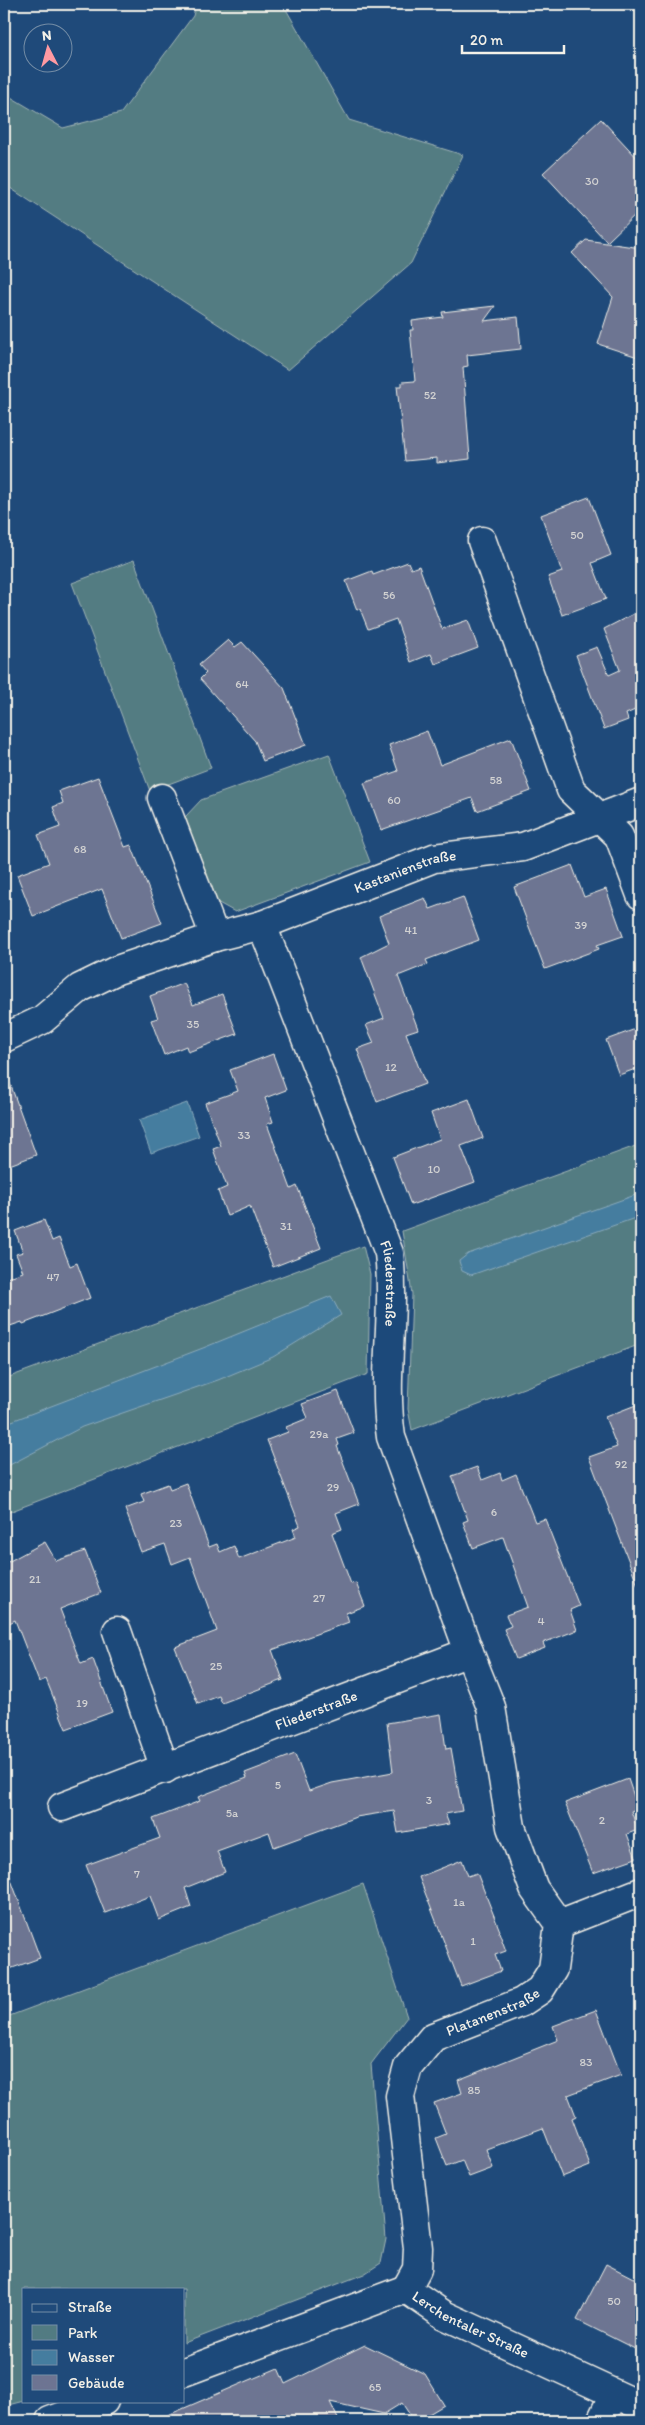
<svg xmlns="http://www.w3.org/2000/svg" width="645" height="2425" font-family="Itim,sans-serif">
<rect width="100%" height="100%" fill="#1f4a7a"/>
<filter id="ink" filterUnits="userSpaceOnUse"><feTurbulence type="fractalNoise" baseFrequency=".02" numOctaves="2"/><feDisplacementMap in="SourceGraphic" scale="10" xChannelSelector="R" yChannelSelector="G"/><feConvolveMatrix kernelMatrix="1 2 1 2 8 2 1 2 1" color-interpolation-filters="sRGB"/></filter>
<g filter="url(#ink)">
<path fill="#527b82" stroke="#a3b6b5" d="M196,4h87l66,116 114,35 -52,108 -123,107 -284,-186v-91l59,35 58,-15 72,-97z
M134,560l77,208 -61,23 -78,-208z
M329,754l41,108 -135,50 -20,-11 -30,-84 16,-17z
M641,1144v200l-229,86 -4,-21 4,-115 -10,-63z
M363,1246l7,28 -2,100 -364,140v-135z
M363,1884l44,133 -36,47 15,175 -5,24 -17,11 -180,69v-54h-160v112l-20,5v-388z"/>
<path fill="#457d9f" stroke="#8babbc" d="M187,1103l12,33 -48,17 -12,-33z
M641,1193v23l-170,59 -9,-4 -3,-10 9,-7z
M331,1296l10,19 -68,42 -55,23 -136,47 -78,41v-44l199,-76z"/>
<path fill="#6d7492" stroke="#f4f1e8" d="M601,119l40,43v47l-34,33 -64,-69z
M586,240l55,8v110l-43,-14 15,-47 -41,-44z
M495,306l-11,15 34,-4 3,32 -54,6 1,11 -5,1 7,92 -33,4v-5l-32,3 -8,-75h5v-4l13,-1 -5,-51h3l-1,-9 31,-4 -1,-5z
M589,497l22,58 -19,8 14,36 -44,16 -14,-38 14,-5 -21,-57z
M408,562l3,7 8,-3 23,63 26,-9 10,28 -43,16 -4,-10 -20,8 -15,-43 -28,10 -8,-20 -3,1 -11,-29 26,-10 1,4z
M641,610v110l-2,1 -4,-11 -9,4 2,6 -24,9 -28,-74 21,-8 12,28 11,-5 -16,-41z
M228,640l7,7 7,-5 42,46 22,57 -43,16 -8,-20 -55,-62 6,-6 -7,-8z
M427,731l13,34 71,-27 20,53 -54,20 -5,-13 -91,32 -17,-47 34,-12 -9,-26z
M98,777l27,70 6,-2 31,78 -41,15 -19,-49 -69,27 -16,-41 32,-12 -11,-28 22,-8 -7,-20 10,-4 -4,-12z
M572,865l12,32 22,-8 17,47 -26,9 2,4 -54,20 -31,-82z
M463,897l16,43 -53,20 2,4 -30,12 20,53 -12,4 19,51 -48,18 -20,-53 17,-6 -8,-18 18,-7 -23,-61 28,-14 -10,-27 46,-18 5,11z
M184,983l9,22 29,-11 15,40 -49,18 -2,-6 -22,9 -13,-35 7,-2 -8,-22z
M641,1027v40l-22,8 -13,-35z
M273,1054l13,36 -21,8 8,24 -6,2 24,65 6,-3 24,62 -48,19 -23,-61 -23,10 -9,-25 9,-4 -14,-38 8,-3 -16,-43 33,-12 -8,-21z
M4,1075h3l29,80 -32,12z
M469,1099l14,39 -22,8 14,36 -64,23 -18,-48 47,-18 -9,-26z
M44,1220l8,21 7,-3 11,28 7,-3 13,35 -67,26 -1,-2 -18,6v-49l19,-7 -7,-18 7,-2 -8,-21z
M338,1391l16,42 -17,6 2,6 -2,1 22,58 -23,9 6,16 -10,4 19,51 5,-1 9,23 -19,7 3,9 -77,28 11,30 -61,23 -3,-7 -21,8 -23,-57 42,-16 -27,-74 -18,7 -7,-20 -24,8 -16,-43 19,-7 -3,-8 27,-10 2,5 16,-6 23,64 8,-3 3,8 14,-6 5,13 57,-22 -3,-8 7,-3 -33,-86 21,-8 -2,-5 22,-9 -6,-14z
M641,1403v185h-2l-50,-131 28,-10 -12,-30z
M477,1467l5,13 18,-7 2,7 14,-6 19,48 10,-3 34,87 -9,4 7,20 -34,13 2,5 -29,11 -12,-30 7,-3 -5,-11 22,-8 -25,-70 -30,11 -10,-26 5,-2 -16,-44z
M45,1542l11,19 29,-10 16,42 -41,16 21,55 12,-5 19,53 -46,17 -20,-50 -7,3 -24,-62 -11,6v-62z
M441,1714l5,35 5,-1 11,63 -17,3 4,10 -51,9 -4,-22 -38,6 -82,30 -5,-15 -52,19 8,21 -40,16 6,19 -32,13 -9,-24 -45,17 -19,-48 74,-27 -7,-19 47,-18 -2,-4 49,-19 -2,-5 50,-19 14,37 23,-8 61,-11 -6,-49z
M628,1779l10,29 -7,3 7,19 -11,4 9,24 -43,15 -28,-70z
M462,1860l6,16 9,-3 23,58 -1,1 7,19 -11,4 6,16 -40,15 -42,-109z
M7,1869l33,89 -36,13v-101z
M596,2010l25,65 -53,20 8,21 -4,2 18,48 -28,11 -19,-49 -57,21 7,19 -24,9 -7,-17 -15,6 -11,-28 10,-4 -12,-31 28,-10 -4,-13 100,-40 -5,-14z
M606,2264l35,18v70l-64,-32z
M365,2345l60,29 19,31 -27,16h-3l-12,-18 -18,11 -54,-12 9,19h-185l124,-53 7,16z"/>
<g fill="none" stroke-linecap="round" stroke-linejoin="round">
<g stroke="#f4f1e8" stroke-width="31">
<g id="minor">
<path d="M482,541l89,249 48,46 22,59"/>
<path d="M162,798l53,139"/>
<path id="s1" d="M262,925l127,328c7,61 -7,122 2,184l78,215 22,55 20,120 23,62 25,35"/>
<path id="s2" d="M4,1038l38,-18 38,-32 37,-18 98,-33 47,-12 172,-67 89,-11 118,-45"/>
<path d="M117,1631l48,138"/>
<path id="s3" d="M62,1807l407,-155"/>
<path d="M559,1924l82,-32"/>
<path id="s4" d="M406,2289l11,-20 1,-21 -18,-152 8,-29 25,-30 89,-35 18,-12 13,-21 6,-45"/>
<path id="s5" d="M406,2289l38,26 197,91"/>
<path d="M184,2372l222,-83"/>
<path d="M50,2421l54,-20"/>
<path d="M601,2421l13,-27"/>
</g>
</g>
<use href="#minor" stroke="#1f4a7a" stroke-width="28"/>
</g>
</g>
<g text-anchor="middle" stroke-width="4.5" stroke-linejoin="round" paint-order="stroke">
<g font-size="12" fill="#d2d2d2">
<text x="592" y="185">30</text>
<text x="430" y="399">52</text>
<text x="577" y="539">50</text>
<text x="389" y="599">56</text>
<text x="242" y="688">64</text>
<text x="496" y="784">58</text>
<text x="394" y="804">60</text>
<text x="80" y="853">68</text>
<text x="581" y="929">39</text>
<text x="411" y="934">41</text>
<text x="193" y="1028">35</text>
<text x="391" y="1071">12</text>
<text x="244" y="1139">33</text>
<text x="434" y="1173">10</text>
<text x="286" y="1230">31</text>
<text x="53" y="1281">47</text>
<text x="319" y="1438">29a</text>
<text x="621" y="1468">92</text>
<text x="333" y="1491">29</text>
<text x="494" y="1516">6</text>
<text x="176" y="1527">23</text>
<text x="35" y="1583">21</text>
<text x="319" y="1602">27</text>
<text x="541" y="1625">4</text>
<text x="216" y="1670">25</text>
<text x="82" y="1707">19</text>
<text x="278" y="1789">5</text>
<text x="429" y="1804">3</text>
<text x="232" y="1817">5a</text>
<text x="602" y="1824">2</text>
<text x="137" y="1878">7</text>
<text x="459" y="1906">1a</text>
<text x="473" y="1945">1</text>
<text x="586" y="2066">83</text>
<text x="474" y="2094">85</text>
<text x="614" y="2305">50</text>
<text x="375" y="2391">65</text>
</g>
<g font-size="15" fill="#f4f1e8" stroke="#1f4a7a">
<text dy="5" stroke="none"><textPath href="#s2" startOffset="438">Kastanienstraße</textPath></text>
<text dy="5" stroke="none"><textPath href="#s1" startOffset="382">Fliederstraße</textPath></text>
<text dy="5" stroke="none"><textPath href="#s3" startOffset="272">Fliederstraße</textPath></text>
<text dy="5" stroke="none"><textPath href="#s4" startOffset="331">Platanenstraße</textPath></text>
<text dy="5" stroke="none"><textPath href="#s5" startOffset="74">Lerchentaler Straße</textPath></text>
</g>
</g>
<rect width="645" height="2425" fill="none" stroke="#1f4a7a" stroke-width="20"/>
<rect x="10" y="10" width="625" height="2405" fill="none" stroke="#f4f1e8" stroke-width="2" filter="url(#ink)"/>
<rect x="22" y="2288" width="162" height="115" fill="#1f4a7a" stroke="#748da6"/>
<rect x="32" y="2304" width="25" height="8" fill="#1f4a7a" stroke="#748da6"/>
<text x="68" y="2312" font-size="15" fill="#f4f1e8">Straße</text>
<rect x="32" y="2325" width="25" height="15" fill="#527b82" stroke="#748da6"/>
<text x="68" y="2338" font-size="15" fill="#f4f1e8">Park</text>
<rect x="32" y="2350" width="25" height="15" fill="#457d9f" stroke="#748da6"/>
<text x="68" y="2362" font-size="15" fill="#f4f1e8">Wasser</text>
<rect x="32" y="2375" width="25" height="15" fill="#6d7492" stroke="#748da6"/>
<text x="68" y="2388" font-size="15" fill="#f4f1e8">Gebäude</text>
<g transform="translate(48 48) rotate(354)"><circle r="24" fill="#1f4a7a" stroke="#748da6"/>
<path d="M0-4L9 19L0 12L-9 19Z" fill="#ff9aa2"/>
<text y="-8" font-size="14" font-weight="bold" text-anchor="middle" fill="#f4f1e8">N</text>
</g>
<path d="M462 45v8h102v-8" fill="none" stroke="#f4f1e8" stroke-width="2.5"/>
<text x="470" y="45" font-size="15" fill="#f4f1e8" stroke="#1f4a7a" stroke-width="4" paint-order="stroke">20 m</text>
</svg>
